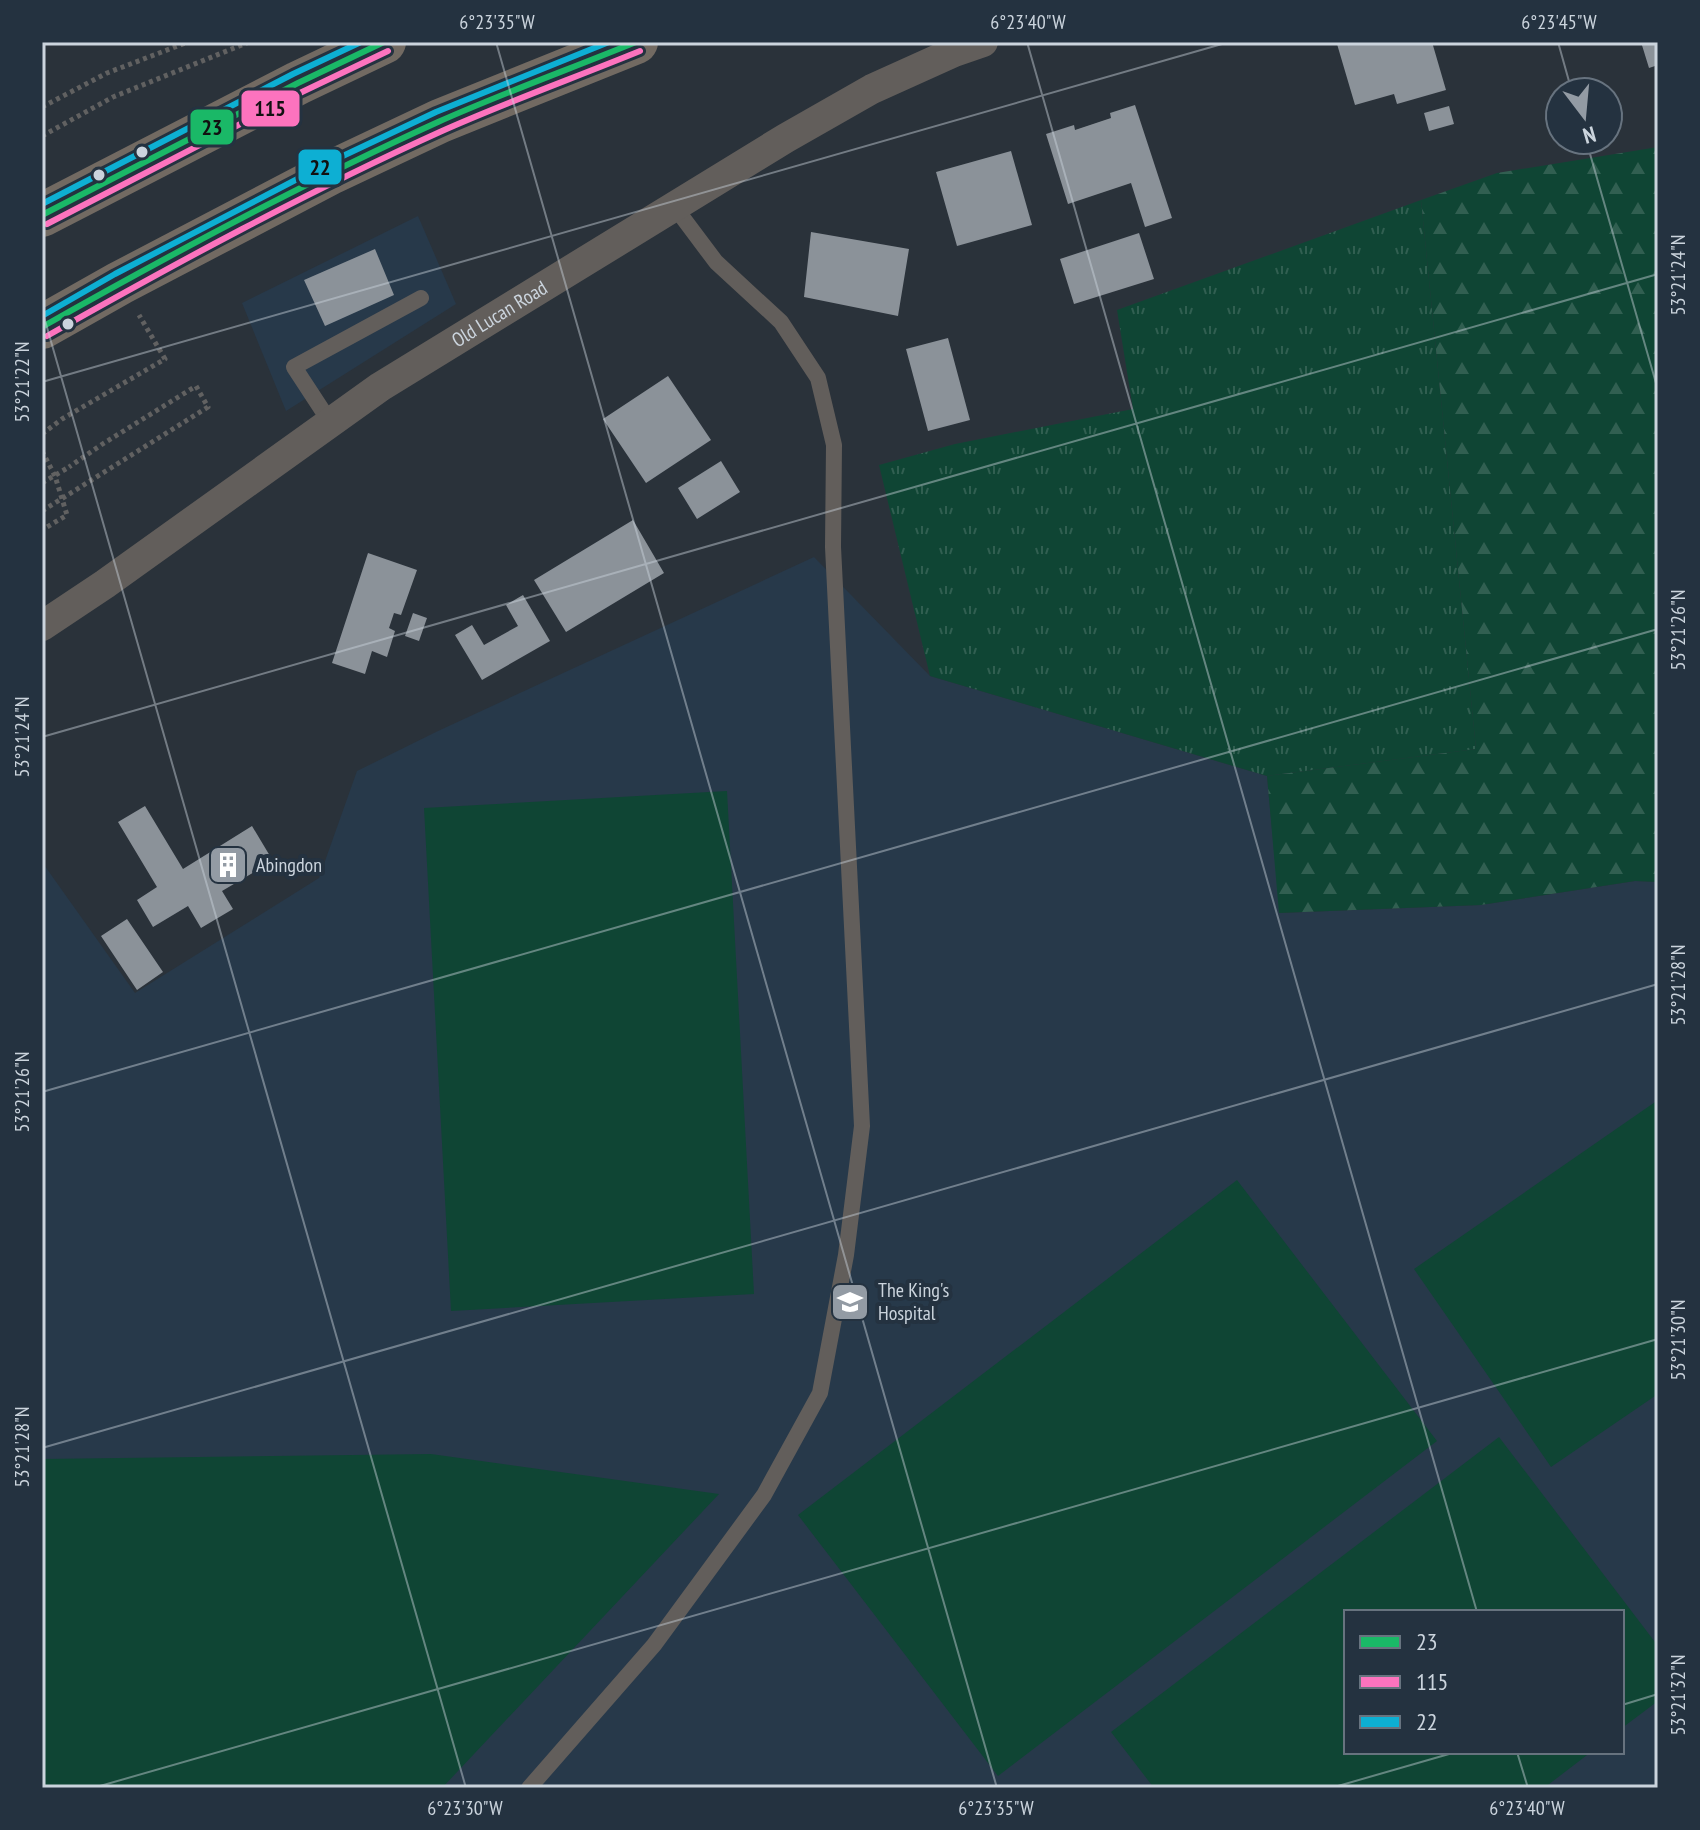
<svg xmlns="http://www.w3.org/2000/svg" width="1700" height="1830" font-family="'PT Sans Narrow',sans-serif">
<defs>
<pattern id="grass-tufts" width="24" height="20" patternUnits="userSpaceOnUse" patternTransform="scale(2)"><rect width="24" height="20" fill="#0f4534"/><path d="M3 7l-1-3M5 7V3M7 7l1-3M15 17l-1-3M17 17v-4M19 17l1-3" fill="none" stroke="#315f51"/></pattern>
<pattern id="forest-firs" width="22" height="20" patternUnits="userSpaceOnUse" patternTransform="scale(2)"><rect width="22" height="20" fill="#0f4534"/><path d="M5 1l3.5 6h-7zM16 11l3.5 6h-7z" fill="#315f51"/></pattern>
</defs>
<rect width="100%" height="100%" fill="#2a323a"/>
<path fill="#27394a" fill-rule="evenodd" d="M418,216l38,88 -170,107 -44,-108z
M814,557l116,119 337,100 13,137 201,-8 154,-24 23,1v906h-1616v-926l93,131 184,-115 38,-107 81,-40zM1346,1612h276v140h-276z"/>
<path fill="url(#grass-tufts)" d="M1421,200l55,549 -209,27 -337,-100 -51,-211 76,-21 178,-35 -16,-99z"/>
<path fill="url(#forest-firs)" d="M1658,147v735l-23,-1 -154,24 -202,8 -12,-137 209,-27 -55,-549 76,-27z"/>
<path fill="#0f4534" d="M727,791l27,503 -303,17 -27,-503z
M1658,1100v294l-107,73 -137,-198z
M1237,1180l200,261 -439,335 -200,-261z
M1499,1437l159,209v55l-36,27v-116h-276v140h245l-47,36h-390l-43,-56z
M431,1454l288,40 -277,294h-400v-329z"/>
<path fill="#8b9299" d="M1343,42h89l14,48 -49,14 -3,-10 -39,11 -18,-61z
M1641,42h17v23l-9,3z
M1135,105l37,113 -27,9 -14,-44 -63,21 -22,-70 28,-9 1,5 36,-12 -1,-5z
M1449,106l5,18 -25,7 -5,-18z
M1011,151l21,74 -75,21 -21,-74z
M811,232l98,17 -11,67 -94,-19z
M1139,233l15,46 -80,25 -14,-45z
M375,249l19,46 -69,31 -21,-46z
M948,338l22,82 -42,11 -22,-82z
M668,376l43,64 -65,43 -43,-64z
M721,461l19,31 -43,27 -19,-31z
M633,520l31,53 -98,59 -32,-52z
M368,553l49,17 -16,45 -7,-2 -5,15 6,3 -8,26 -15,-6 -7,23 -33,-11z
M523,595l27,46 -68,39 -27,-45 17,-10 12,20 34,-19 -12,-21z
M413,613l14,5 -8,23 -14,-5z
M145,806l38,63 69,-43 21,35 -51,30 11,18 -32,19 -13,-22 -35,21 -16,-27 20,-13 -39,-65z
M127,919l36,53 -26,18 -36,-54z"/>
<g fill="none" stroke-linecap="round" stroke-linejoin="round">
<path stroke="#616161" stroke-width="5" stroke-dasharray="4 4" stroke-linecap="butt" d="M42,107l65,-34 81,-31
M42,136l71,-39 136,-55
M42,434l20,-15 103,-60 -26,-44
M42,451l13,25 12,39 -25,15
M42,483l27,-16"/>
<path stroke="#625e5b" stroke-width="16" d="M330,422l-36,-55 127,-69
M529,1788l125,-143 110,-150 56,-102 26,-138 16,-129 -29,-579 1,-102 -16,-67 -37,-56 -65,-60 -42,-56"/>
<path stroke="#625e5b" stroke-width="30" id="s1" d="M42,626l63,-42 275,-197 406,-249 86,-49 82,-37 29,-10"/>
<path stroke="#726a62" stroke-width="44" d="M42,215l256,-132 86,-41
M42,327l78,-44 212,-111 108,-51 196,-79"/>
<path stroke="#616161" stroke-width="5" stroke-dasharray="4 4" stroke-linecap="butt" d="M42,511l166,-104 -12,-21 -95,59 -32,22"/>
<g stroke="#243240" stroke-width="12">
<path id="bus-1" d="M42,215l256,-132 86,-41
M42,327c129,-73 261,-144 396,-205 65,-29 132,-53 198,-80"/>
</g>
<g stroke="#243240" stroke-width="12">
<path id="bus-2" d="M47,224l255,-132 86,-41
M47,336c129,-73 260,-144 395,-205 65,-29 132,-53 198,-80"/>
</g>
<g stroke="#243240" stroke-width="12">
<path id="bus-3" d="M42,204l251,-130 68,-32
M42,316l73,-42 213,-111 108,-51 173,-70"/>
</g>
<use href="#bus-1" stroke="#1ab867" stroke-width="6"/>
<use href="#bus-2" stroke="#fc73be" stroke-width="6"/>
<use href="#bus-3" stroke="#0dafd3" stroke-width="6"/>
</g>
<path fill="none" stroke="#cbd4dd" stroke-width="2" stroke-opacity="0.45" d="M496,42l501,1746M1027,42l450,1570M1558,42l14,50M1586,140l72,250M42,310l424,1478M42,382l1187,-340M42,737l1616,-463M42,1092l1616,-463M42,1448l1616,-464M1622,1705l36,-11M1517,1752l11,36M93,1788l1565,-449M1331,1788l125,-36"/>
<defs>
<g id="building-square" transform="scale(2)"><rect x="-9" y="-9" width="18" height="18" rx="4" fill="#939ba4" stroke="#243240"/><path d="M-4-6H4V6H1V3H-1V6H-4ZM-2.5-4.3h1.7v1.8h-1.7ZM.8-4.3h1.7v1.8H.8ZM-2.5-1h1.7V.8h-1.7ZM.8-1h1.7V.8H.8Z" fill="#fff"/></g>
<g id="school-square" transform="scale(2)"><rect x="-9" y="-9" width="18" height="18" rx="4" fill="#939ba4" stroke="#243240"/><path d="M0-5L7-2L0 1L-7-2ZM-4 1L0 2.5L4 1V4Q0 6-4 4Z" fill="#fff"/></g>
</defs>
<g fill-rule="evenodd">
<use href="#building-square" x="228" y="865"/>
<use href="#school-square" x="850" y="1302"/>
</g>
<g fill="#cbd4dd" stroke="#243240" stroke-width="3">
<circle cx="142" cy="152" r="7"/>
<circle cx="99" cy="175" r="7"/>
<circle cx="68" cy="324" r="7"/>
</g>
<g text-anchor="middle" stroke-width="8" stroke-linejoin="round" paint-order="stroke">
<g font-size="20" fill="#cbd4dd" stroke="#243240">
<text dy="7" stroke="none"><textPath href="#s1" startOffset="554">Old Lucan Road</textPath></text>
</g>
<g font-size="20" fill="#cbd4dd" stroke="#243240" text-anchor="start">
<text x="256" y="872">Abingdon</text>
<text x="878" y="1297">The King's<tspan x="878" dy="23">Hospital</tspan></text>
</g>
</g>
<g stroke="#243240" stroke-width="3">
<rect x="240" y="89" width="61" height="39" rx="8" fill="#fc73be"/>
<rect x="189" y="108" width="46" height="38" rx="8" fill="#1ab867"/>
<rect x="297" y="148" width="46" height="38" rx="8" fill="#0dafd3"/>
</g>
<g font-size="22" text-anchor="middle" font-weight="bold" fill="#111">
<text x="270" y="116">115</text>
<text x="212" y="135">23</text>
<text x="320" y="175">22</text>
</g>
<rect width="1700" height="1830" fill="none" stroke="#243240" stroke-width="88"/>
<rect x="1344" y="1610" width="280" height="144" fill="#243240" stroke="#67737f" stroke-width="2"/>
<rect x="1360" y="1636" width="40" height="12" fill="#1ab867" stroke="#67737f" stroke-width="2"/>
<text x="1416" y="1650" font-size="24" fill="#cbd4dd">23</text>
<rect x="1360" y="1676" width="40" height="12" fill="#fc73be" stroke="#67737f" stroke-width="2"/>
<text x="1416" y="1690" font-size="24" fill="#cbd4dd">115</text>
<rect x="1360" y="1716" width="40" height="12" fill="#0dafd3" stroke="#67737f" stroke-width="2"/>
<text x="1416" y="1730" font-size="24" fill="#cbd4dd">22</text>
<g transform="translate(1584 116) rotate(164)"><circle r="38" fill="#243240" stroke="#67737f" stroke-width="2"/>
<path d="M0-6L14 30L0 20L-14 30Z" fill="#939ba4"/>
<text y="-12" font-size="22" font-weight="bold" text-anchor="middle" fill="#cbd4dd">N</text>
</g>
<rect x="44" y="44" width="1612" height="1742" fill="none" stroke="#cbd4dd" stroke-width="3"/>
<g font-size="20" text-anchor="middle" fill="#cbd4dd">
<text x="497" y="29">6°23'35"W</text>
<text x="1028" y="29">6°23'40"W</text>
<text x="1559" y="29">6°23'45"W</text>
<text transform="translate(1678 275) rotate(-90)" y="7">53°21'24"N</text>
<text transform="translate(22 382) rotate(-90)" y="7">53°21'22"N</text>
<text transform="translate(1678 630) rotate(-90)" y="7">53°21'26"N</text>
<text transform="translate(22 737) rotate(-90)" y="7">53°21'24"N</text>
<text transform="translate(1678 985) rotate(-90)" y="7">53°21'28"N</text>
<text transform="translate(22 1092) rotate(-90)" y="7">53°21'26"N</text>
<text transform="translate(1678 1340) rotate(-90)" y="7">53°21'30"N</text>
<text transform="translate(22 1447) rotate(-90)" y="7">53°21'28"N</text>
<text transform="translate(1678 1695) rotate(-90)" y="7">53°21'32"N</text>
<text x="465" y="1815">6°23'30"W</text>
<text x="996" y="1815">6°23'35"W</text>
<text x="1527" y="1815">6°23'40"W</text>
</g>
</svg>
